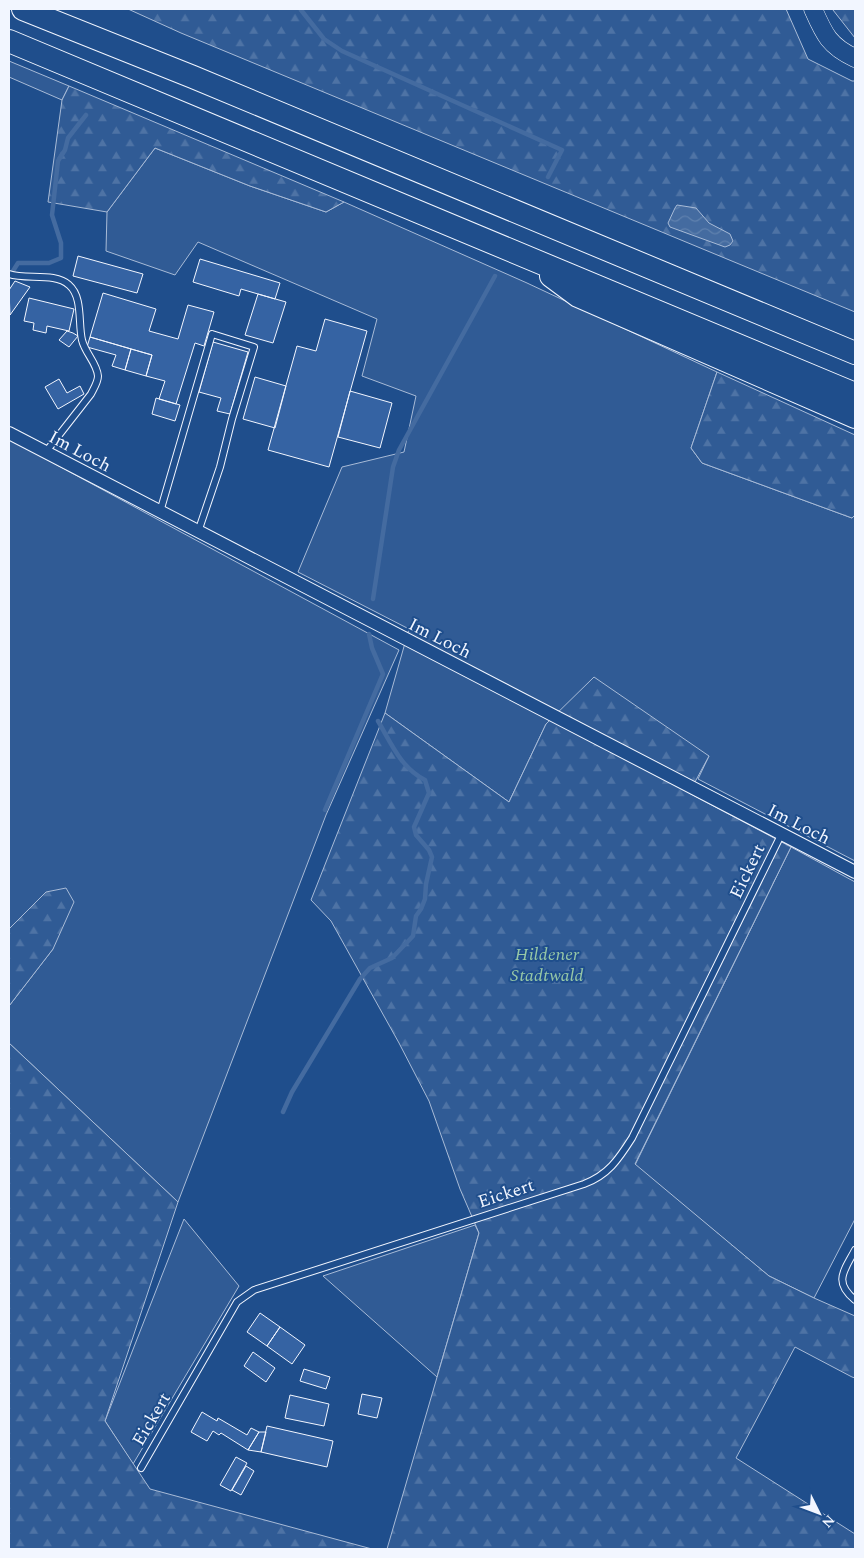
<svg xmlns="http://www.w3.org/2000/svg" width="864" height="1558" font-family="Spectral,serif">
<defs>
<pattern id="forest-firs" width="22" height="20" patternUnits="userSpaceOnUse" patternTransform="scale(1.25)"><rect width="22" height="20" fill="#305b95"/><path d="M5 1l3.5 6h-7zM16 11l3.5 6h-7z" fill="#4e73a5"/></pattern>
<pattern id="water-waves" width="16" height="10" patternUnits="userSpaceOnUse" patternTransform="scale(1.25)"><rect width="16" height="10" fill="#446ba0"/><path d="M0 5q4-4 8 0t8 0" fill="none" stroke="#5f81ae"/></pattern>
</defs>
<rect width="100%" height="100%" fill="#1f4e8c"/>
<path fill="#305b95" stroke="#a8bbd7" d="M9,61l60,25 -7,14 -53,-23z
M155,148l95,38 76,26 18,-10 183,81 190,89 -26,76 11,15 150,55 3,-3v346l-157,-82 11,-23 -163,-32 -37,78 -124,-89 24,-84 -111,-57 44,-105 62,-15 12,-56 -54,-20 15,-57 -179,-77 -23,33 -69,-24 1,-39z
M9,439l390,211 -73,165 -148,387 -169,-159v-37l44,-57 -7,-57 -37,37z
M791,847l64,35v337l-41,79 -45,-22 -134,-111z
M184,1219l55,67 -106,178 -28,-43z
M475,1225l4,8 -42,144 -114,-101z"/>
<path fill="url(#forest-firs)" stroke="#a8bbd7" d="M128,9h658l22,50 44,22h3v231l-674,-279z
M832,9h23v29l-22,-28z
M69,86l275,116 -18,10 -76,-26 -95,-38 -48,64 -59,-10 14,-102z
M717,372l138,63v80l-3,3 -150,-55 -11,-15z
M594,677l115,79 -20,37 102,54 -156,317 134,112 45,22 41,18v62l-3,-1 -57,-30 -59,111 119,76v15h-468l92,-316 -19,-44 -31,-88 -30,-58 -68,-122 -20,-21 74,-187 124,89 37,-78z
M66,888l8,14 -21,47 -44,57v-77l37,-37z
M9,1043l169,159 -73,219 45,68 222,60h-363z"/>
<path fill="url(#water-waves)" stroke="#a8bbd7" d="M677,205l19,3 13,15 21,11 3,7 -3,4 -5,2 -55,-20 -2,-4 7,-15z"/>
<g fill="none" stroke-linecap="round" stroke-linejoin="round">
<path stroke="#446ba0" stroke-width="4.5" d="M301,10l23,29 18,12 220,99 -14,27
M13,271l5,-8h31l12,-5v-15l-9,-28 6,-54 7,-11 3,-12 18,-23
M373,599l20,-132 6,-17 96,-174
M325,810l58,-136 -11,-26 -3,-14
M283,1112l9,-20 68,-113 10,-11 22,-10 21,-22 3,-20 5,-7 4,-10 1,-15 6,-27 -3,-7 -13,-15 -2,-8 15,-34 -4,-13c-24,-12 -34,-37 -47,-59"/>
</g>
<path fill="#3563a3" stroke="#f2f6ff" d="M78,256l65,18 -6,19 -64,-17z
M200,259l80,24 -5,16 -34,-10 -2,7 -46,-14z
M15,281l15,6 -20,28 -1,-25z
M103,293l53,16 -7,22 29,8 10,-34 26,7 -10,34 -9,-3 -19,61 -17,-5 6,-18 -19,-5 6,-21 -62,-18z
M258,294l28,8 -13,41 -28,-8z
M29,298l45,11 -5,22 -22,-5 -1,7 -13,-3 1,-7 -10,-2z
M325,319l42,12 -38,136 -61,-17 29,-104 19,5z
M67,331l6,2 5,3 -9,11 -10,-7z
M90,337l41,12 -6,21 -13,-4 4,-11 -29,-8z
M213,342l35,10 -18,62 -13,-3 4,-13 -22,-6z
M131,349l21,6 -6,21 -21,-6z
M255,377l31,9 -11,42 -32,-9z
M59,379l8,14 13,-7 4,8 -26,15 -13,-22z
M350,391l42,12 -12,45 -42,-11z
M156,398l24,7 -5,16 -23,-7z
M260,1313l20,14 -13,19 -20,-14z
M280,1327l25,18 -13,19 -25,-18z
M253,1352l22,16 -9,14 -22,-16z
M304,1369l26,8 -4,12 -26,-8z
M362,1394l20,4 -5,20 -19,-4z
M290,1395l39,9 -5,22 -39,-8z
M202,1412l15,9 1,-3 29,17 4,-7 8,4 -11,18 -27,-17 -2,2 -6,-4 -6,10 -16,-9z
M267,1426l66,15 -6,26 -66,-15z
M259,1432h7l-5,20 -13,-2z
M236,1457l11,6 -16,28 -11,-6z
M246,1466l8,5 -13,24 -9,-5z"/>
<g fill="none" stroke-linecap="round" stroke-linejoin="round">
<g stroke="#f2f6ff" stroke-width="8">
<path id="service" d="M9,274c17,6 46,-2 60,11 14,12 9,38 13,55 3,13 15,23 16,36 0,6 -4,12 -7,18l-46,59
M160,512l52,-178 42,13 -22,72 -12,48 -22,65
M855,1250c-11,21 -22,32 0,50
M141,1468l96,-166 17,-12 330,-106c24,-9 34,-24 48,-46l149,-303"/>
</g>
<g stroke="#f2f6ff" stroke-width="14">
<path id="minor" d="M9,433l846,439"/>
</g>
<g stroke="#f2f6ff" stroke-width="19">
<path id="secondary" d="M813,9c11,25 16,37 42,49"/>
</g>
<g stroke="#f2f6ff" stroke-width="24">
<path id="motorway" d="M23,9l170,68 662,276
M9,41l846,353
M551,276l27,20 277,121"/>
</g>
<use href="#service" stroke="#1f4e8c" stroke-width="6"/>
<use href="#minor" stroke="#1f4e8c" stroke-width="12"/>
<use href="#secondary" stroke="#1f4e8c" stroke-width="18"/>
<use href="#motorway" stroke="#1f4e8c" stroke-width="22"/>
</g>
<g text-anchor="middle" stroke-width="4" stroke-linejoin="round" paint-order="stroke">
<g font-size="18" fill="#f2f6ff" stroke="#1f4e8c">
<text transform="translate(80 451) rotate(28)" y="6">Im Loch</text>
<text transform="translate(440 638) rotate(27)" y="6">Im Loch</text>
<text transform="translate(799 824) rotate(27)" y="6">Im Loch</text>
<text transform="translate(747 871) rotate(-64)" y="6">Eickert</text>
<text transform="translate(506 1193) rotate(-18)" y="6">Eickert</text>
<text transform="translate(151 1419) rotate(-60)" y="6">Eickert</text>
</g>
<g font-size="18" font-style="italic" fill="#97c8a6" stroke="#1f4e8c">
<text x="547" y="960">Hildener<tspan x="547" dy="21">Stadtwald</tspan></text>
</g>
</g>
<rect width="864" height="1558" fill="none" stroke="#f2f6ff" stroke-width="20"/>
<g transform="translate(819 1513) rotate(132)" stroke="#1f4e8c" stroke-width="4" paint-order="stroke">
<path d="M0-4L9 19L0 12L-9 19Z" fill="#f2f6ff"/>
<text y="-8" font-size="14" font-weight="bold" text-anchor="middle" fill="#f2f6ff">N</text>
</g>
</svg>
